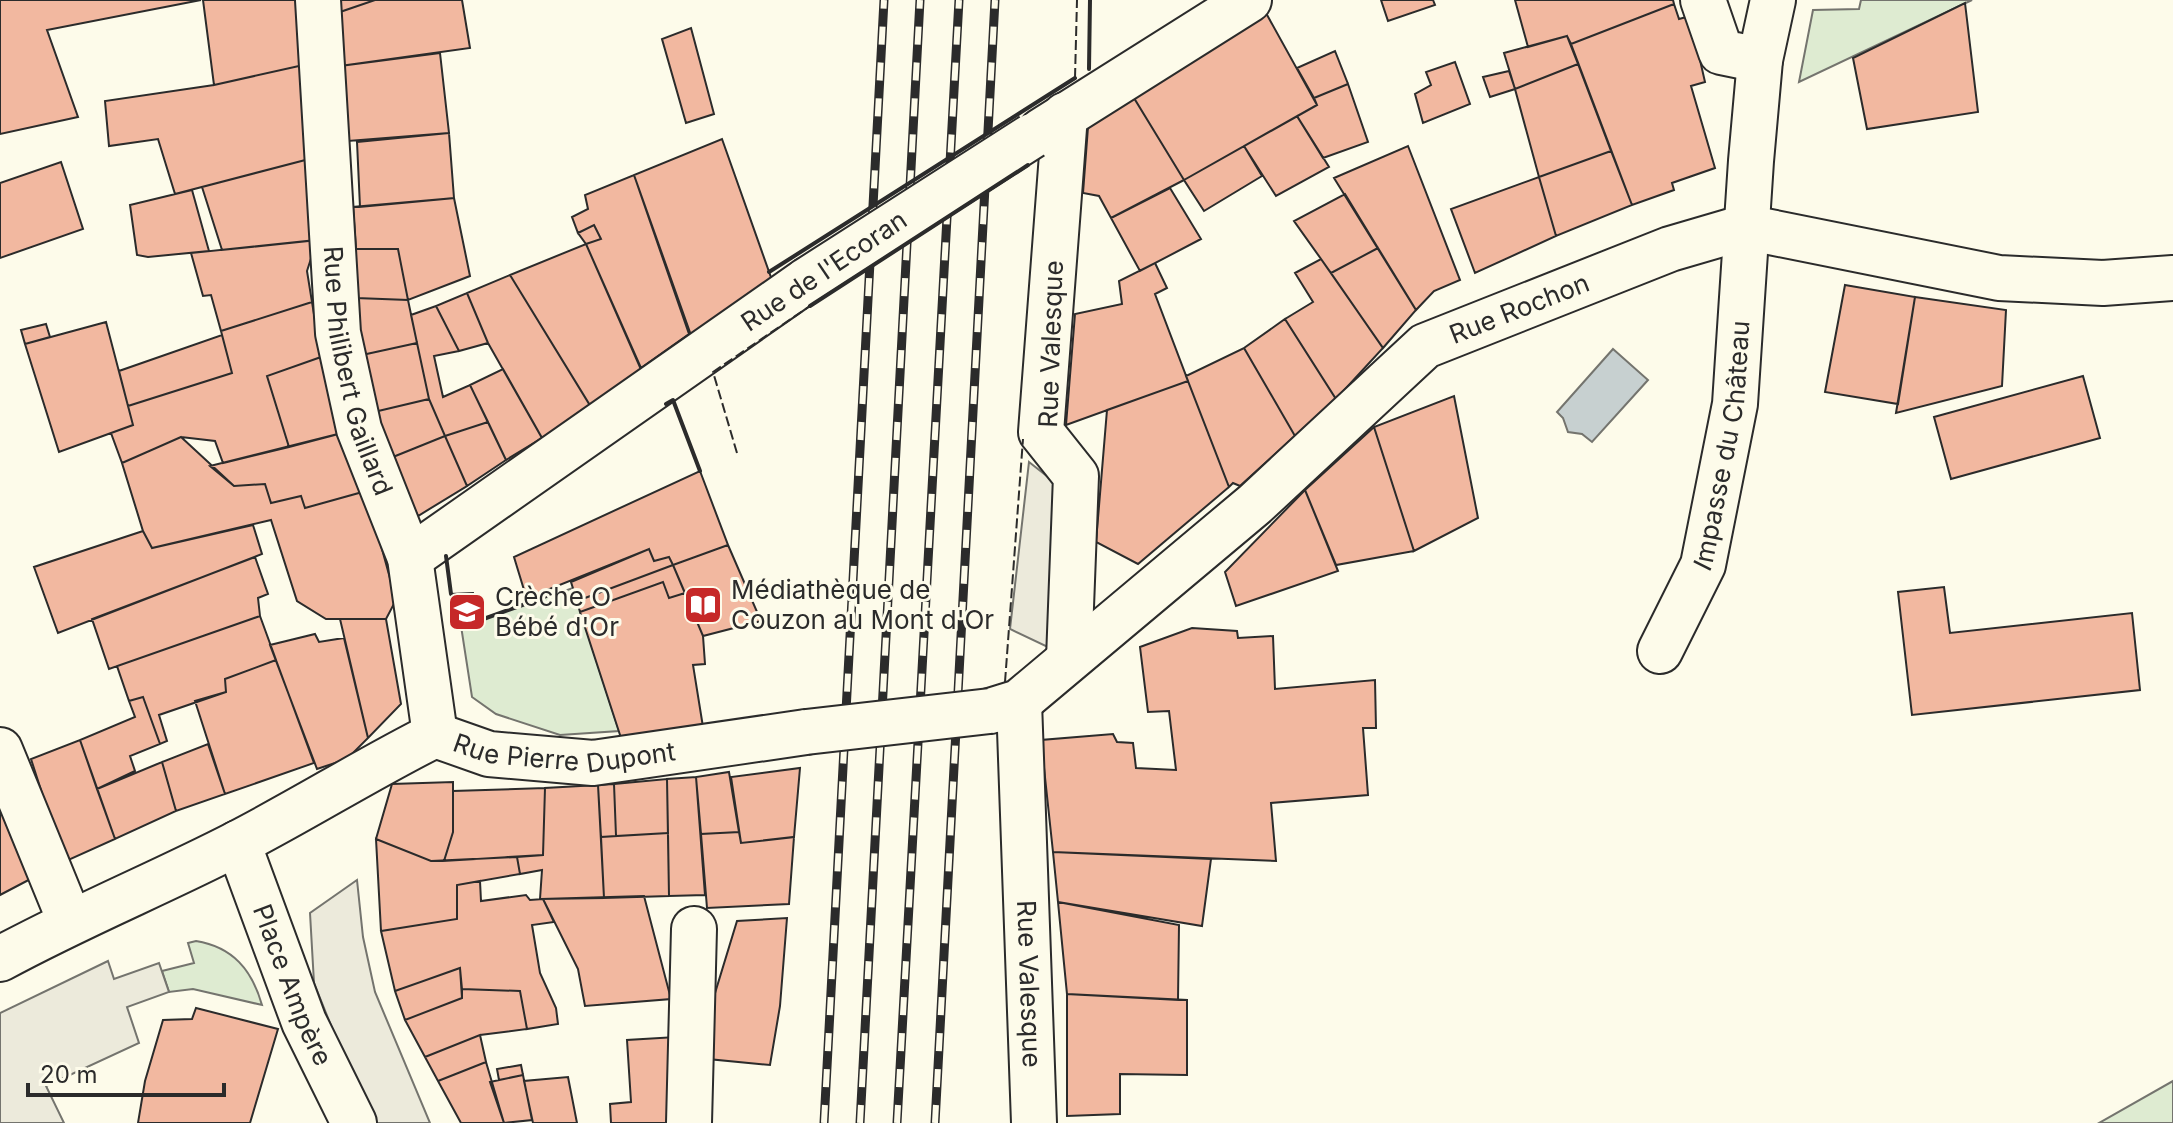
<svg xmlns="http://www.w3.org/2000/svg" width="2173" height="1123" font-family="Inter,sans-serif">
<rect width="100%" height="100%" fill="#fdfbea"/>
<path fill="#deebd1" stroke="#74746e" stroke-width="2" d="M1861,0h111l-173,82 14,-72 46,-1z
M573,588l46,143 -59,4 -64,-21 -24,-17 -11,-71z
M196,941c37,6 56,29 66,64l-69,-16 -24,3 -7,-21 32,-8 -6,-20z
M2173,1081v42h-74z"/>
<path fill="#eceadb" stroke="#74746e" stroke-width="2" d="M1029,462l38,30 -15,157 -42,-20z
M357,880l6,57 12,55 55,131h-60l-56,-140 -4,-70z
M108,961l6,18 45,-16 10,29 -42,15 12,36 -93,43 18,37h-64v-110z"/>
<path fill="#c7d0d0" stroke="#74746e" stroke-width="2" d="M1613,349l35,31 -56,62 -10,-8 -14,-2 -5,-14 -6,-6z"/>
<path fill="#f2b8a0" stroke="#2b2b2b" stroke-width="2" d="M0,0h201l-154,30 31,87 -78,17z
M203,0h101l4,64 -94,21z
M337,0h38l-38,13z
M375,0h87l8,48 -130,18 -3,-53z
M1381,0h52l2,5 -47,16z
M1515,0h158l1,4 -103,40 -4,-8 -39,11z
M1965,3l13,109 -111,17 -14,-71z
M1674,4l5,15 11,-3 15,66 -14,4 24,82 -43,15 2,7 -42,15 -61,-161z
M1266,13l51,92 -133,75 -50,-82z
M691,28l23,86 -28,9 -24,-84z
M1567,36l11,28 -63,25 -11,-36z
M1335,51l13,33 -34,14 -17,-30z
M440,53l9,80 -101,8 -8,-75z
M1455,62l15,42 -47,19 -8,-29 16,-9 -5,-13z
M308,64l5,94 -138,36 -17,-55 -49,7 -4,-45 109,-16z
M1578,64l33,87 -72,26 -24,-88z
M1509,71l6,18 -25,8 -7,-20z
M1348,84l20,58 -45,16 -26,-42 20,-11 -3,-7z
M1134,98l50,82 -73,38 -12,-22 -16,-3 5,-66z
M1297,116l32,51 -53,29 -32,-50z
M449,133l5,65 -94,9 -3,-65z
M722,139l51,144 -81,55 -58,-163z
M1244,146l18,30 -58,35 -20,-31z
M1408,146l52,134 -26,11 -18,19 -82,-132z
M1611,151l21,54 -76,31 -17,-59z
M313,158l4,82 -95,10 -20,-63z
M61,162l22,67 -83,29v-75z
M634,175l55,159 -48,34 -55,-124 15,-5 -7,-14 -16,8 -6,-16 16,-8 -3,-14z
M1539,177l17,59 -81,37 -24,-64z
M1170,188l31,51 -61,32 -29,-53z
M192,190l17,61 -61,6 -11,-2 -7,-50z
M1345,194l33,54 -47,25 -37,-52z
M454,198l16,78 -62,24 -10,-51h-42l-3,-42z
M594,225l7,14 -15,5 -8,-11z
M317,240l-10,31 5,31 -91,29 -10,-36 -8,1 -12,-43z
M586,244l57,130 -52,33 -81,-132z
M1378,248l38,62 -33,38 -52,-75z
M352,249h46l10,51 -52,-2z
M1321,259l62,89 -47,51 -51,-80 28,-17 -18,-29z
M1155,263l12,25 -12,6 33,87 -122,44 9,-111 47,-10 -3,-23z
M510,275l81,132 -49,31 -54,-95 -21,-50z
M1845,285l70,12 -17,107 -73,-12z
M467,293l21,50 -29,8 -23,-45z
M1915,297l91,13 -4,76 -106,27z
M356,298l52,2 9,43 -55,12z
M312,302l9,55 -54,19 22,71 -66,16 -8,-22 -34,-4 -59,26 -11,-30 22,-8 -5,-19 104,-33 -11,-42z
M436,306l23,45 -25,5 9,41 27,-12 18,37 -43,14 -16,-37 -18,-84z
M1285,319l51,80 -41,37 -51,-88z
M106,322l27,103 -74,27 -34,-108z
M46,324l4,13 -25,7 -4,-14z
M222,335l10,38 -104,33 -9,-35z
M417,343l12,56 -55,13 -12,-57z
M1244,348l51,88 -55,50 -7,-3 -4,4 -43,-111z
M321,357l25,75 -57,15 -22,-71z
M503,369l39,69 -36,22 -36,-75z
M2083,376l17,62 -149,41 -17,-62z
M1188,381l41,106 -91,77 -42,-22 11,-132z
M1454,396l24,122 -64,33 -40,-124z
M429,399l16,37 -57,23 -14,-47z
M488,422l18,38 -39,26 -22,-50z
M1374,427l40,124 -78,14 -31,-75z
M346,432l20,59 -61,17 -4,-12 -30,7 -6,-19 -31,2 -24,-20z
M445,436l22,50 -49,30 -30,-57z
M181,437l53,49 31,-2 6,19 30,-7 4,12 61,-17 30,109 -10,19h-60l-29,-18 -26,-81 -119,28 -9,-17 -21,-68z
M700,471l28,74 -55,20 -4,-8 -15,4 -5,-12 -102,41 3,6 -22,7 -14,-46z
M1305,490l33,81 -102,35 -11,-34z
M253,525l9,29 -204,79 -24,-66 109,-36 9,17z
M728,545l33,76 -58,15 -30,-71z
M649,549l5,12 15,-4 4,8 -96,36 -6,-19z
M255,557l13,37 -10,4 2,18 -151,53 -17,-50z
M673,565l12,28 -16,5 -6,-16 -83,30 -3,-11z
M663,582l6,16 16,-5 18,43 2,28 -12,1 10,62 -82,11 -41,-126z
M1944,587l6,46 182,-20 8,77 -228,25 -14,-123z
M473,593l5,28 -21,7 -6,-34z
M260,616l16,44 -51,19 1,13 -67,23 8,26 -7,3 -17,-47 -14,4 -12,-35z
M340,619h46l15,85 -33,34z
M1192,628l45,3 1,7 35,-2 2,53 100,-9 1,48h-13l5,67 -97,8 5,58 -223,-9 -12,-112 72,-6 4,8 16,1 3,25 40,2 -7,-59 -21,1 -8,-65z
M315,634l4,8 25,-4 24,100 -21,21 -30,10 -47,-124z
M276,660l38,103 -89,31 -30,-93 31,-9 -1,-13z
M143,697l17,47 -30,12 5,15 -38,18 -17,-49 55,-23 -6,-16z
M80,740l35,99 -51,23 -33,-103z
M208,744l17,50 -49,17 -14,-49z
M162,762l14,49 -61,28 -18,-50z
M800,768l-6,69 -53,6 -10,-66z
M729,772l10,60 -38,2 -5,-57z
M696,777l9,118 -36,1 -2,-117z
M667,779l1,54 -52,3 -2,-52z
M453,782v50l-9,29h-13l-55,-22 16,-55z
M614,784l2,52 -15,1 -3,-52z
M598,785l6,113 -64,1 2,-29 -22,4 -3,-17 26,-2 2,-67z
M545,788l-2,67 -99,6 9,-29v-41z
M0,802l40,72 -40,21z
M739,832l2,11 53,-6 -5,67 -82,4 -6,-74z
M668,833l1,63 -65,2 -3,-61z
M376,839l55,22 86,-4 3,17 -63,11v34l-76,12z
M1053,852l158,7 -9,67 -144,-24z
M480,881l1,20 45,-6 4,5 13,-1 11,23 -22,3 8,48 16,35 2,16 -31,5 -7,-38 -58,-2 -2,-21 -65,23 -14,-60 76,-12v-34z
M644,896l27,103 -86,7 -7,-37 -35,-70z
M1058,902l121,23 -1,75 -111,-6z
M787,918l-7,88 -10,59 -62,-6 4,-56 25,-82z
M460,968l2,30 -57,22 -10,-29z
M462,989l58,2 7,38 -47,6 -55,22 -20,-37 57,-22z
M1067,994l120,6v75l-67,-1v40l-53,2z
M196,1008l82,21 -28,94h-112l7,-42 18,-61 29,-1z
M480,1035l6,27 -48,19 -13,-24z
M676,1037l-2,86h-63l-1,-19 21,-2 -4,-62z
M486,1062l18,61h-43l-23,-42z
M521,1065l2,10 -24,5 -2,-11z
M523,1075l9,45 -28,3 -14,-41z
M568,1077l9,46h-44l-9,-42z"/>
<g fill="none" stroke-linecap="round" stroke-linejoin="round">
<g stroke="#2b2b2b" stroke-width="48">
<g id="minor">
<path id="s1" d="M318,0l20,333 21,96 51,129 25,177"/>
<path d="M1703,0l18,52 39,8"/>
<path d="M1065,115l-24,317 35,44 -7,183"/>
<path d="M1041,131l208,-131"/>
<path d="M410,558l397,-278"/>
<path id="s2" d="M1660,651l43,-86 32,-161 16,-243 9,-101 13,-60"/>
<path id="s3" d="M1019,702l15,421"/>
<path id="s4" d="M990,711l29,-9 236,-198 170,-158 245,-97 75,-22 254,51 104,5 70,-5"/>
<path d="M0,750l70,171"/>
<path id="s5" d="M238,843l66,179 50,101"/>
<path id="s6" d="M0,959c77,-42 158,-75 236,-115 68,-35 131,-75 199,-109l54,19 104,9 213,-31"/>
<path d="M689,1123l5,-194"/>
</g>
</g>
<use href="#minor" stroke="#fdfbea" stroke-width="44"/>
<g stroke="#2b2b2b" stroke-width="9">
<path id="rail" d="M824,1123l60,-1123
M860,1123l60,-1123
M897,1123l62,-1123
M935,1123l60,-1123"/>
</g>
<use href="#rail" stroke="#fdfbea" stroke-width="6" stroke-dasharray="18" stroke-linecap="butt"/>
<g stroke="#2b2b2b" stroke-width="48" stroke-linecap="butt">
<path id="minor-bridge" d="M807,280l225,-144
M806,732l184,-21"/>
</g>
<use href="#minor-bridge" stroke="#fdfbea" stroke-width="44"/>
<path stroke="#2b2b2b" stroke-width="2" stroke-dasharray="10 4" stroke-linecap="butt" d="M1075,78l2,-78
M737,453l-24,-81 97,-66
M1005,682l18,-243"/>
<path stroke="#2b2b2b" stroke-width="4" d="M1089,69l1,-69
M769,272l306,-194
M810,306l218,-141
M666,404l7,-4 27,71
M446,556l5,38
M478,621l50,-18"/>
</g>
<defs>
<g id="library-square" transform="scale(2)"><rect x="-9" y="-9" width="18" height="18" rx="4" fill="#c62828" stroke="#fdfbea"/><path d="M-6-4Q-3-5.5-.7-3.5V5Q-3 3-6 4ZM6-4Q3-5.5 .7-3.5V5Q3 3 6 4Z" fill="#fff"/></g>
<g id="school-square" transform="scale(2)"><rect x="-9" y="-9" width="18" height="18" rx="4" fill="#c62828" stroke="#fdfbea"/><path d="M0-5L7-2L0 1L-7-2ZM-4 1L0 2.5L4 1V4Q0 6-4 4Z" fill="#fff"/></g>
</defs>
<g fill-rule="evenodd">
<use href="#library-square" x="703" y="605"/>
<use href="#school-square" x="467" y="612"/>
</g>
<g text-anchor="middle" stroke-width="6" stroke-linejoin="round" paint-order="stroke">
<g font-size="26" fill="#2b2b2b" stroke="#fdfbea">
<text transform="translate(824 271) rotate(-34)" y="9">Rue de l'Ecoran</text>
<text dy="9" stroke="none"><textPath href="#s4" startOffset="672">Rue Rochon</textPath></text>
<text transform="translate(1051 344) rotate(-88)" y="9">Rue Valesque</text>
<text dy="9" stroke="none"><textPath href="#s1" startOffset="374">Rue Philibert Gaillard</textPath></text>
<text dy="9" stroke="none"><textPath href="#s2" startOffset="218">Impasse du Château</textPath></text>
<text dy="9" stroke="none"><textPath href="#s6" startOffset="622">Rue Pierre Dupont</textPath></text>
<text dy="9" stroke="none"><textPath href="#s5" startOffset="152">Place Ampère</textPath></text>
<text dy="9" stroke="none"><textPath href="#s3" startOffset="282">Rue Valesque</textPath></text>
</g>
<g font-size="26" fill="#2b2b2b" stroke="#fdfbea" text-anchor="start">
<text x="731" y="599">Médiathèque de<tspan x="731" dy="30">Couzon au Mont d'Or</tspan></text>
<text x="495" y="606">Crèche O<tspan x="495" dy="30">Bébé d'Or</tspan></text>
</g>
</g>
<path d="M28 1083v12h196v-12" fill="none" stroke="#2b2b2b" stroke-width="4"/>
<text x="40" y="1083" font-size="24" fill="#2b2b2b" stroke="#fdfbea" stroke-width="6" paint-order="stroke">20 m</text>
</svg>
